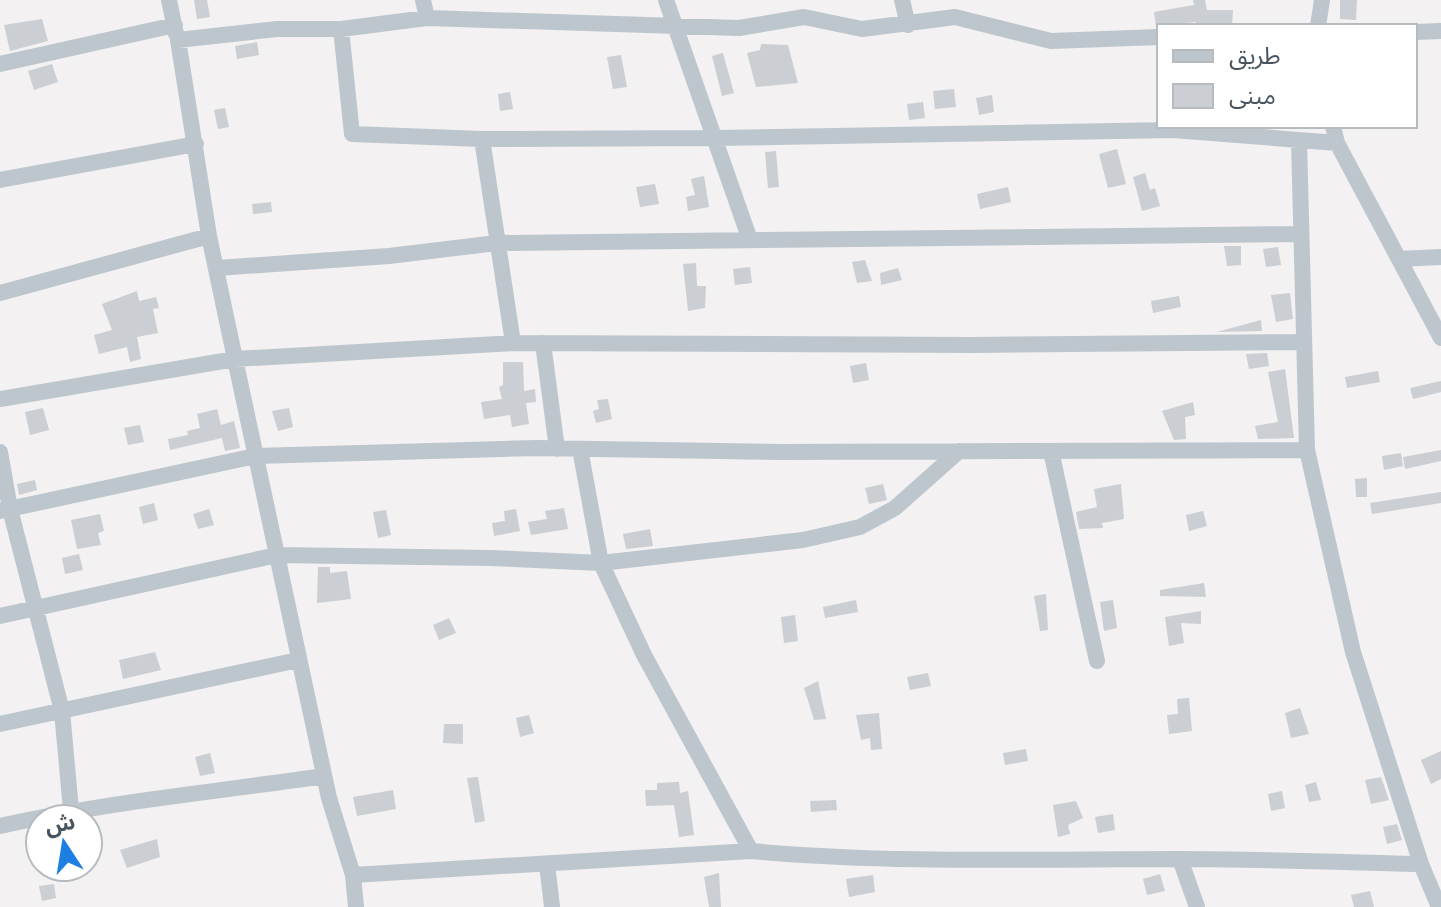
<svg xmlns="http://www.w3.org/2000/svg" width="1441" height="907" font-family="Helvetica,'Noto Sans Arabic',sans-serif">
<rect width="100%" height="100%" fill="#f3f1f1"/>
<path fill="#cbced3" d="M194,0h13l3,17 -13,2z
M1193,0h12l2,10h26l-1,16h-36v-4l-40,4 -2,-14 40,-7z
M1340,0h17l-1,20 -16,-1z
M42,19l6,22 -38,10 -6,-26z
M257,42l2,13 -22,4 -2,-13z
M761,44l27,1 10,38 -42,4 -9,-34 13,-3z
M723,53l11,40 -12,3 -10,-40z
M621,55l6,32 -14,2 -6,-32z
M52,64l6,18 -24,8 -6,-19z
M954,89l2,18 -21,2 -2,-18z
M510,92l3,17 -13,2 -2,-17z
M992,95l2,17 -15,3 -3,-17z
M923,102l2,16 -16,2 -2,-16z
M225,108l4,19 -11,2 -4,-19z
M1117,149l9,35 -18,4 -9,-34z
M776,151l3,36 -11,1 -3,-36z
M1145,173l5,17 5,-2 5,18 -18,5 -9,-34z
M704,176l5,31 -21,4 -2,-14 9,-2 -4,-16z
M655,184l4,20 -19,3 -4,-20z
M1008,187l3,15 -31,7 -3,-15z
M271,202l1,10 -19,2 -1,-10z
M1224,246h17v19l-14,1z
M1278,247l3,18 -15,2 -3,-18z
M865,260l7,21 -15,2 -5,-21z
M696,263l1,23h9l-1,22 -17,3 -5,-47z
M750,267l2,16 -17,2 -2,-16z
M898,268l4,12 -21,5 -1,-12z
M137,291l2,10 17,-4 3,11 -6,1 5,24 -21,4 4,22 -11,3 -3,-15 -28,7 -5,-19 18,-5 -10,-26z
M1290,293l3,26 -17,3 -5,-27z
M1179,296l2,11 -28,6 -2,-12z
M1261,320l1,11 -45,1z
M1267,353l2,13 -20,3 -3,-15z
M503,362h20l1,29 11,-2 1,13 -10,1 3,21 -17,3 -2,-12 -26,4 -3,-17 21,-3 -3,-12 4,-2z
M866,363l3,17 -16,3 -3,-17z
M1285,369l9,69 -36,1 -3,-13 23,-4 -10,-50z
M1378,371l2,11 -33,6 -2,-11z
M1441,381v11l-28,7 -3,-11z
M608,399l4,20 -16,4 -3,-12 6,-2 -2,-9z
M1193,402l2,13 -10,2 1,22 -12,1 -12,-29z
M43,408l6,22 -19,5 -5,-23z
M289,408l4,19 -15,4 -6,-20z
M217,409l4,16 13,-4 6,27 -15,3 -3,-13 -52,12 -2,-11 20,-4 -1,-4 13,-3 -3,-14z
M140,425l4,17 -16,3 -4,-17z
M1441,450v11l-36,8 -2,-12z
M1401,453l2,13 -19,4 -2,-14z
M1367,478v19h-11l-1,-18z
M35,480l2,10 -18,5 -2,-11z
M883,484l4,16 -18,4 -4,-16z
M1121,484l3,35 -22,4 1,5 -24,1 -3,-17 21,-5 -3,-18z
M1441,492v11l-69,11 -2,-11z
M154,503l4,17 -15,4 -4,-17z
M564,508l4,21 -37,6 -3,-13 19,-3 -2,-8z
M209,509l5,16 -16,4 -5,-15z
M516,509l4,22 -26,5 -2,-13 13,-2 -1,-10z
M386,510l5,25 -13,3 -5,-26z
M1203,511l4,15 -18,5 -3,-16z
M100,514l4,17 -6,2 3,12 -24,4 -6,-29z
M650,529l3,17 -27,3 -3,-15z
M79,554l4,16 -18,4 -3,-16z
M318,567h12v6l17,-2 4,28 -34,4z
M1204,583l2,14 -46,-1v-6z
M1046,594l2,36 -8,1 -6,-35z
M856,600l2,12 -33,6 -2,-11z
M1113,600l4,28 -13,3 -4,-29z
M1201,611v13l-20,-1 3,20 -15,3 -4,-29z
M795,615l3,26 -14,2 -3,-26z
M449,618l7,15 -17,7 -6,-15z
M155,652l6,18 -38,9 -4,-19z
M928,673l3,13 -21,4 -3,-13z
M818,681l8,38 -12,1 -10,-32z
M1189,698l3,33 -23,3 -2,-19 11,-1 -1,-15z
M1300,708l9,26 -18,4 -6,-25z
M879,713l3,36 -11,1 -1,-12 -9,2 -5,-25z
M529,715l5,18 -14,4 -4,-19z
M444,724h19v20l-20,-1z
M1026,749l2,12 -23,4 -2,-12z
M1441,751v28l-10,5 -10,-24z
M210,753l5,20 -15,3 -5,-19z
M478,777l7,44 -10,2 -8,-45z
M1381,777l8,23 -18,4 -6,-24z
M679,782l1,11 8,-2 6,44 -15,2 -5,-32 -28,1 -1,-16h12v-7z
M1316,782l5,18 -12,2 -4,-17z
M393,790l3,19 -39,7 -4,-19z
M1282,791l3,17 -14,3 -3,-17z
M836,800l1,10 -26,2 -1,-11z
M1076,801l7,17 -15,7 2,9 -12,3 -5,-32z
M1113,814l2,16 -17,3 -3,-16z
M1397,824l5,16 -15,4 -4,-17z
M157,839l3,18 -33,11 -7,-18z
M719,873l2,34h-12l-5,-30z
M1160,874l5,17 -18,4 -4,-16z
M873,875l2,17 -26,5 -3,-18z
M54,884l2,14 -14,3 -3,-15z
M1370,891l4,16h-20l-3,-12z"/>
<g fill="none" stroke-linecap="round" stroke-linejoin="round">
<path stroke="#bdc6cd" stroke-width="16" d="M169,0l7,34
M423,0l4,18
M666,0l84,240
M902,0l6,25
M1318,26l4,-26
M341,29l11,105 130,5 232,-1 459,-8 164,13
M1415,32l26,-1
M0,64l175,-39
M1333,126l4,17 104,195
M482,139l31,204
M1299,141l8,309 46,202 68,212 18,43
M0,180l196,-36
M1399,259l42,-2
M217,268l172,-12 108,-13 804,-9
M0,293l209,-57
M543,343l14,106
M0,399l235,-40 278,-16 460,2 331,-3
M580,449l21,114 43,92 107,196
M1051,451l46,210
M0,452l10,57 52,202 9,99
M0,511l255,-55 281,-8 247,4 524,-2
M0,616l277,-61 214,3 110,5 202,-23 57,-13 35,-19 64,-57
M0,724l298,-64
M0,826c106,-24 216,-34 324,-50
M1180,859l17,48
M547,864l5,43
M353,875l398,-24c142,13 284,8 426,8 81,0 163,3 244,5
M356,907l-3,-32 -24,-77 -94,-439 -26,-123 -31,-196 99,-11h64l86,-11 312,10 65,-11 58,12 93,-12 96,24 108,-4"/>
</g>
<rect x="1157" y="24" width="260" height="104" fill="#ffffff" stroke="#b6bbbf" stroke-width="2"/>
<rect x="1173" y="50" width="40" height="12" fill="#bdc6cd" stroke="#b6bbbf" stroke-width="2"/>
<text x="1229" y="64" font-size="24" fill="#49555e">طريق</text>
<rect x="1173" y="84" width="40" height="24" fill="#cbced3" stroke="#b6bbbf" stroke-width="2"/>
<text x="1229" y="104" font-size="24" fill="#49555e">مبنى</text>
<g transform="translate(64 843) rotate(348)"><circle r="38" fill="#ffffff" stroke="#b6bbbf" stroke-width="2"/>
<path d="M0-6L14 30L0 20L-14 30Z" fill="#1d7fe1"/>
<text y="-12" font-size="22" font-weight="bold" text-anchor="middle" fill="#49555e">ش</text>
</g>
</svg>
